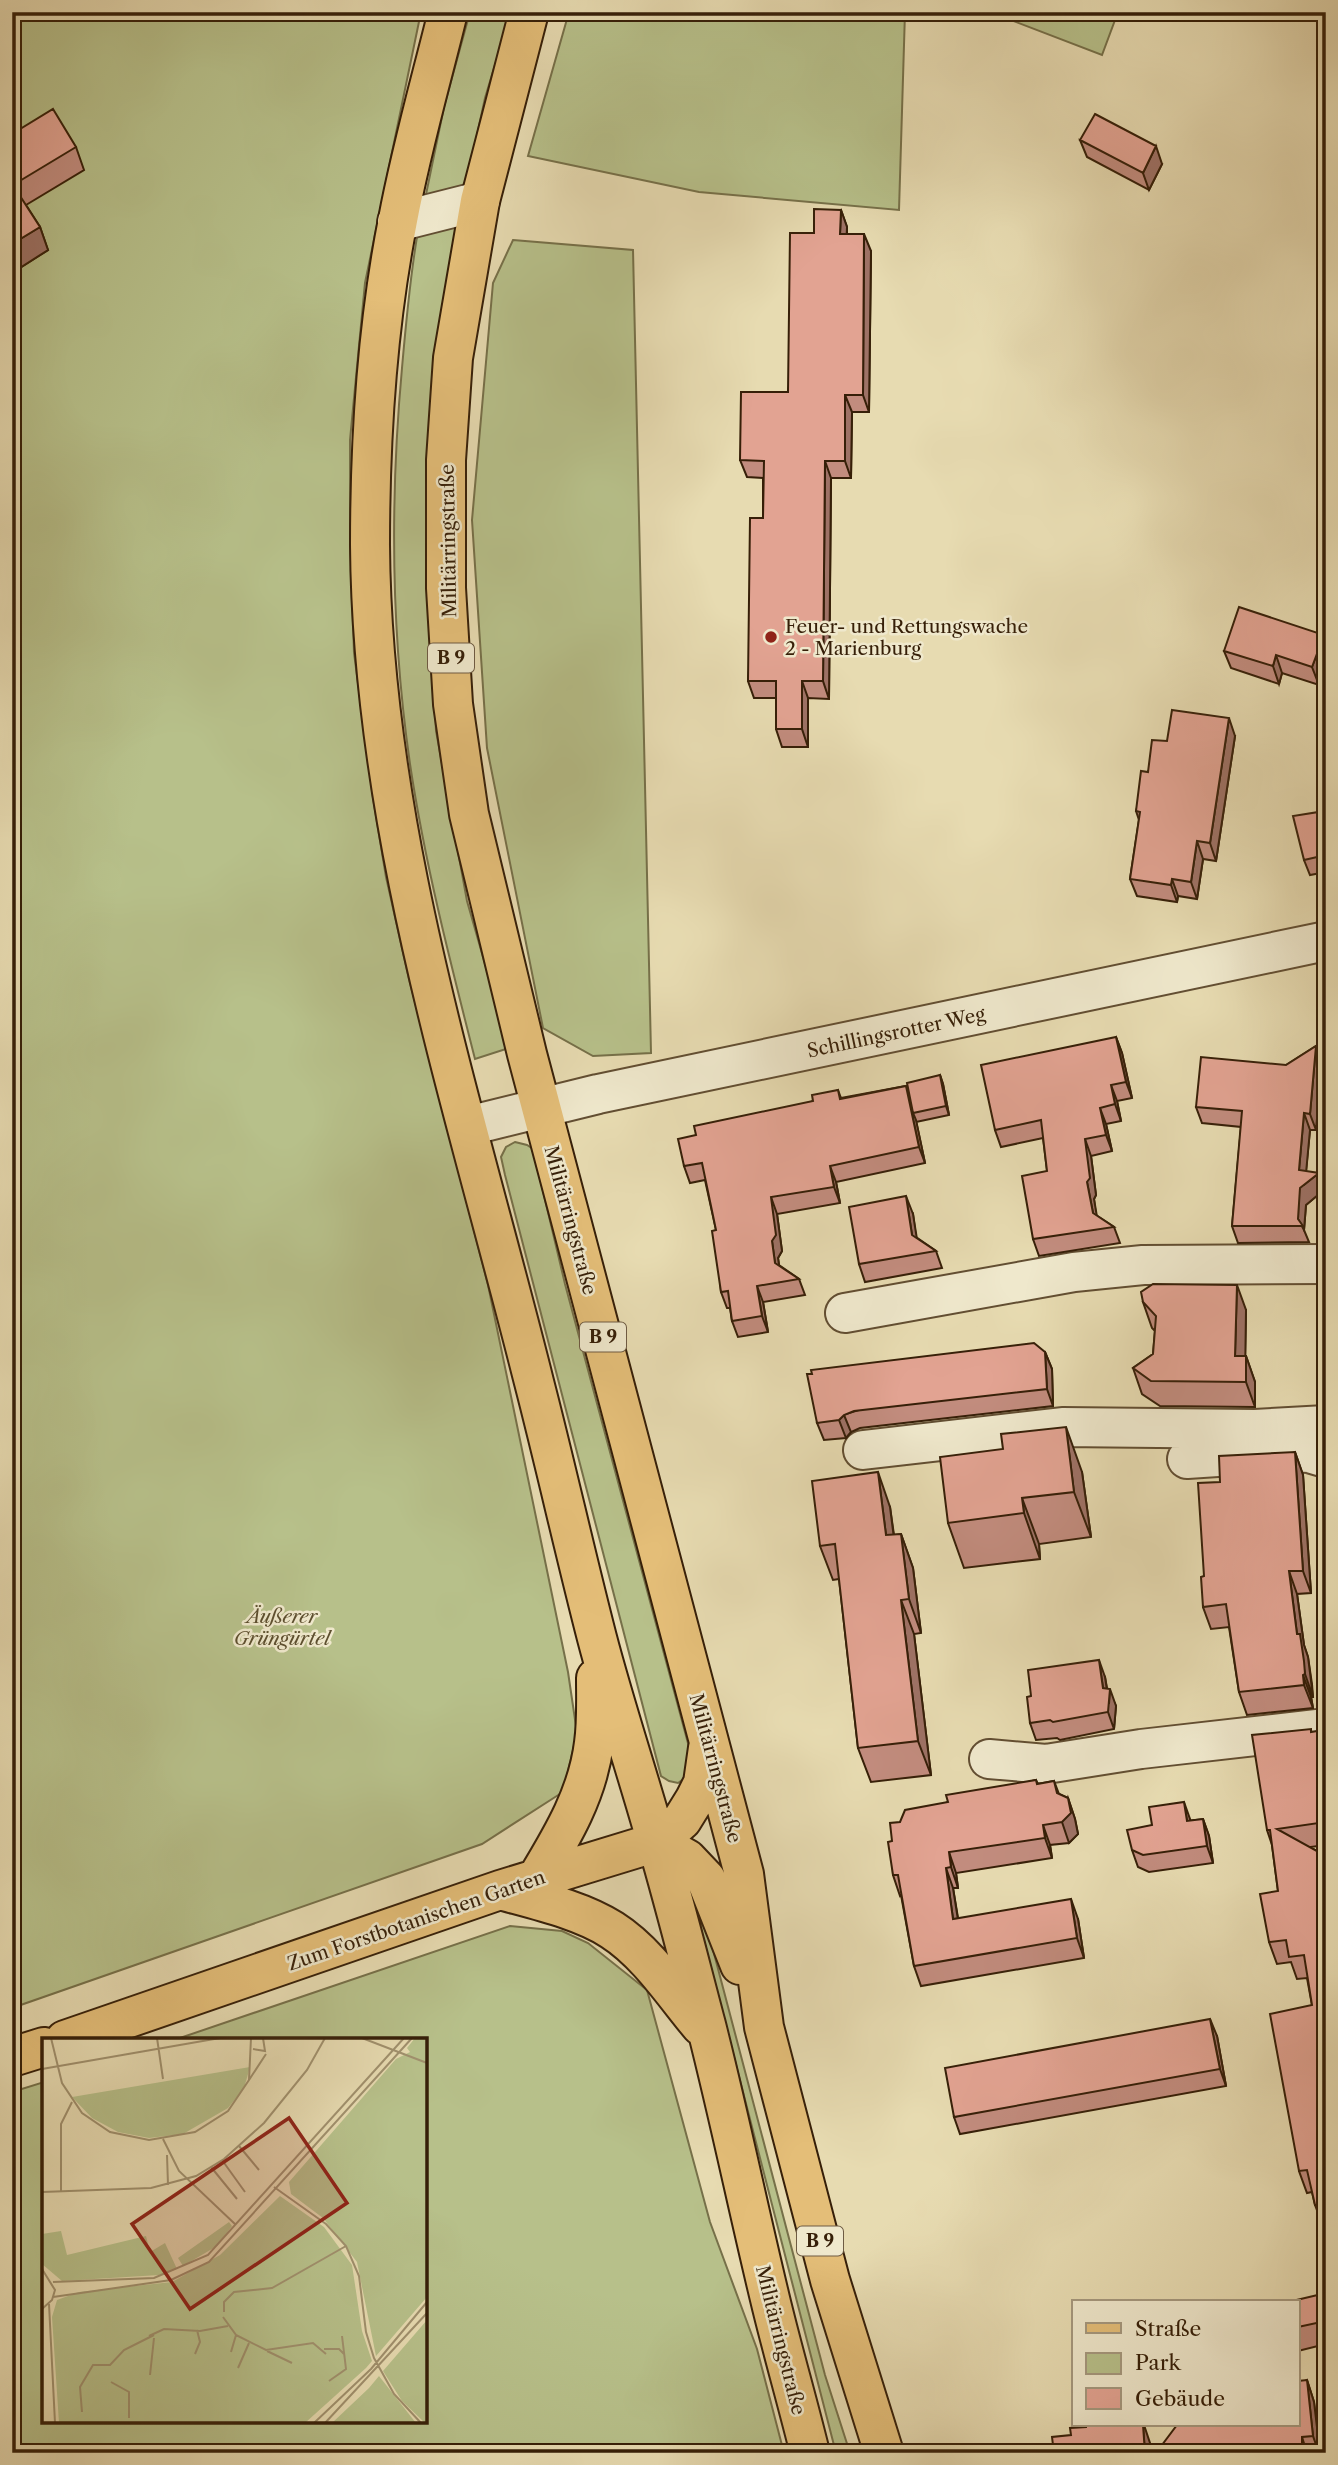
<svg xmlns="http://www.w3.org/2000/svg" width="1338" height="2465" font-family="'Libre Caslon Text',serif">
<rect width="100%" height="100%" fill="#e7dbb1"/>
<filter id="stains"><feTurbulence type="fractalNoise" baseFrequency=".00286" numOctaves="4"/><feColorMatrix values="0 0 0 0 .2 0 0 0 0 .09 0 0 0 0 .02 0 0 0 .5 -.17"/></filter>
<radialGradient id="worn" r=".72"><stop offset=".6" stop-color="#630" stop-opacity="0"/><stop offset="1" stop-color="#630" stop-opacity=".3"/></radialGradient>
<path fill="#b7c08a" stroke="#767049" stroke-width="2" d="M12,12h409l-56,271 -15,157v95l4,118 19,145 13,79 23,102 79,306 80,387 9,61 -14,59 -81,52 -470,164z
M470,12h41l-26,86 -21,97 -41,14 21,-102z
M569,12h336l-6,198 -200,-18 -171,-36z
M990,12h128l-16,43z
M459,221l-23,131 -10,175 10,204 31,170 42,147 -34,11c-25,-98 -50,-195 -65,-295 -19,-131 -20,-265 -8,-396 4,-46 8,-92 16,-137z
M513,240l120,10 18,803 -58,3 -50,-28 -56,-280 -15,-228 21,-237z
M515,1142l12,3 6,4 32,135 124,463 -4,31 -7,5 -9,-2 -8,-5 -156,-601 -4,-18 5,-10z
M697,1889l128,486 25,78h-14l-136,-528 -7,-34z
M510,1926l52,5 26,12 59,47 63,232 47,127 27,104h-772v-361l32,-10v339h381v-381h-251z"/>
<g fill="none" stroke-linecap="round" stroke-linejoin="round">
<g stroke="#624e32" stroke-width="42">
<path id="minor" d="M397,222l83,-21
M468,1126l130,-32 728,-153
M845,1313l229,-41 69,-7 183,-1
M863,1450l199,-23 193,2 71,-4
M1187,1459l106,-7 16,1 17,5
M989,1759l57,5 95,-15 185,-21"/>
</g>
<g stroke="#361f08" stroke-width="42">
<path id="major" d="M448,12c-17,69 -37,138 -50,208 -21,106 -28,217 -28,325 2,286 95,562 164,837 22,85 41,171 63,256 18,69 41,137 60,205 18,61 33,122 49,182 24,94 43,188 66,282 12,49 26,97 38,146
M529,12l-49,189 -27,157 -7,102v128l7,116 16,110 58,240 217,820 20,153 66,253 54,173
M657,1842l30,17 19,20 34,86
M537,1878c26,-43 51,-85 57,-135 3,-21 2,-44 2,-65
M500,1890c36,10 81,20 112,40 36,23 62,64 89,96
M65,2040l435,-150 157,-48 25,-22 13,-21 8,-16 5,-35
M12,2057l32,-10"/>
</g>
<use href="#minor" stroke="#efe8cc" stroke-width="38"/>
<use href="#major" stroke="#e4be78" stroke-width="38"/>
</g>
<path fill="#c28c7e" stroke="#361f08" stroke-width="2" d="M12,134l64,13 8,23 -58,35 14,22 8,23 -36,23z
M1080,140l82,24 -13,26 -62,-33z
M841,210l6,17v7l24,17 -2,161h-17l-1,66h-20l-2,221 -21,-1v49h-26l-6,-18v-31h-22l-6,-17 15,-163v-40l-16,-1 -7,-17 48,-68 26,-159z
M1324,635l-5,50 -37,-12 -3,11 -48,-16 -7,-17z
M1235,736l-19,125 -13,-2 -6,40 -19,-3 -1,6 -40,-6 -7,-17 9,-59 -3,-9 12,-39 19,-31z
M1326,783v89l-16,3 -6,-15z
M1116,1037l6,16 10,45 -15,3 4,20 -15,3 6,27 -21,5 5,39 -2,4 2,16 18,12 6,16 -81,13 -6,-17 14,-68 -4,-33 -42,9 -6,-17z
M1316,1046l6,16 -6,68h-6l-4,41 19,18 -19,16 -2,25 5,12 -71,1 -6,-17 9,-99 -39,-4 -6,-16 90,-42z
M940,1075l3,9 6,31 -33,7v-1l9,42 -89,19 4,21 -63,11 5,37 -4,7 1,7 20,14 6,16 -42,7 5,30 -30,5 -6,-16 -2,-13h-3l-6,-16 -5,-62 -11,-50 -15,3 -6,-17 129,-65 25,-11 3,8 65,-12 3,9z
M913,1214l3,23 20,14 6,17 -77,14 -6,-18z
M1143,1302l103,8 -1,46h1l9,26v25l-95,-1 -18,-12 -9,-26 20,-14 2,-23 -3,-3z
M1045,1352l7,17 1,37 -193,22 -9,4 -5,6 -22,2 -7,-17z
M1003,1449l79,23 9,65 -52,7 1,15 -76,9 -16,-45z
M1295,1452l8,23 8,118 -14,1 7,51 4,12 4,27 1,13h-2l2,11 -66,7 -8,-23 -10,-65 -18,2 -8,-22 1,-31 16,-94z
M890,1507l4,28 7,-1 12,34 8,65 -7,1 17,141 -60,7 -13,-34 -19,-169 -6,1 -13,-34z
M1105,1677l2,11 9,18 -2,23 -54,11 -3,-2 -21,2 -6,-17z
M1312,1732l14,20v93l-16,2 16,9v378l-11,-29 -3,-13 -5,1 -8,-22 13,-166 -5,-27 -10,1 -6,-17 -14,2 -8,-22 9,-51 -6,-46 -5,-15z
M1036,1780l2,4 16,-3 5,13 9,4 7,21 3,15 -9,9 -19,2 2,13 -96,15 2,15h-5l5,30 120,1 6,39 -163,28 -7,-20 -13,-71 -1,1 -7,-21 -1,-34 8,-19 48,-20z
M1203,1819l6,17 4,27 -64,9 -11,-5 -6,-17 20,-25z
M1217,2036l9,50 -266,48 -6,-17z
M1326,2293v51l-28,7v-49z
M1307,2380l7,22 6,51h-164z"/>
<path fill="#9e7266" stroke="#361f08" stroke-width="2" d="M1156,146l6,18 -13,26 -6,-17z
M841,210l6,17 -1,24 -6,-17z
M40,227l8,23 -36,23v-29z
M864,234l7,17 -2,161 -6,-17z
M845,395l7,17 -1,66 -6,-17z
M825,461l6,17 -2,221 -6,-18z
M1324,635l2,4v26l-7,20 -7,-18z
M1276,655l6,18 -3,11 -6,-18z
M802,681l6,17v49l-6,-18z
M1229,718l6,18 -19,125 -6,-18z
M1197,841l6,18 -6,40 -6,-17z
M1172,879l6,17 -1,6 -6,-17z
M1116,1037l6,16 10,45 -6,-16z
M1316,1046l6,16 -6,68 -6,-16z
M940,1075l3,9 6,31 -3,-9z
M1111,1085l6,16 4,20 -6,-17z
M906,1086l6,16 1,11 3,7 9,43 -6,-16z
M1100,1108l6,16 6,27 -6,-16z
M1304,1113l6,17 -5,54 14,-11 6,16 -19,16 -2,25 -6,-11 1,-49z
M1085,1139l6,17 5,39 -2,4 5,30 -6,-16 -6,-31z
M830,1166l6,16 4,21 -6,-16z
M906,1196l7,18 6,38 -7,-17z
M771,1197l6,17 5,37 -4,7 3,21 -6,-16 -3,-22z
M1237,1285l9,25 -1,72 -10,-26z
M757,1286l6,16 5,30 -6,-16z
M1045,1352l7,17 1,37 -6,-17z
M1246,1356l9,26v25l-9,-25z
M844,1415l7,17 -5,6 -7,-18z
M1066,1427l16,45 9,65 -17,-45z
M1295,1452l8,23 8,118 -8,-22z
M878,1472l12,35 8,63 -12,-35z
M1022,1498l17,46 1,15 -16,-46z
M901,1534l12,34 8,65 -12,-34z
M1289,1571l8,23 7,51 4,12 5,40 -8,-23 -8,-40z
M901,1600l13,34 17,141 -13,-34z
M1099,1660l6,17 4,27 1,-15 6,17 -2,23 -6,-17 -5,-24z
M1303,1675l8,22 2,11 -9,-23z
M1068,1798l7,21 3,15 -9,9 -7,-21z
M1184,1802l6,17 3,19 -6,-17z
M1203,1819l6,17 4,27 -6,-17z
M1043,1825l7,20 2,13 -7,-20z
M949,1852l7,21 2,15 -7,-21z
M946,1868l7,20 8,51 -8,-20z
M1071,1899l7,20 6,39 -7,-20z
M1210,2019l7,17 9,50 -6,-17z
M1307,2380l7,22 6,51h-1l-6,-17z
M1143,2425h1l6,18 1,10h-6z
M1302,2437l5,16h-1l-4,-9z"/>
<path fill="#e2a392" stroke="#361f08" stroke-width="2" d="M53,109l23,38 -63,38 27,42 -28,17v-110z
M1095,114l61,32 -13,27 -63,-33z
M814,209l27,1 -1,24h24l-1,161h-18v66h-20l-2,220h-21v48h-26v-48h-28l2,-163h13l1,-57 -24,-1 1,-68h47l2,-159h24z
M1239,607l85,28 -12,32 -36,-12 -3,11 -49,-15z
M1172,710l57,8 -19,125 -13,-2 -6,41 -19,-3 -1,6 -41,-6 10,-67 -4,-1 5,-40 7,1 4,-32 15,1z
M1326,783v72l-22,5 -11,-44 25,-4z
M1116,1037l10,45 -15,3 4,19 -15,4 6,27 -21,4 5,39 -3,4 6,31 21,14 -81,12 -11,-63 25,-5 -6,-51 -46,10 -14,-65z
M1316,1046l-6,68 -6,-1 -5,57 20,3 -19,15 -2,31 5,7h-71l10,-115 -46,-4 5,-50 85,8z
M940,1075l6,31 -33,7 -6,-30z
M906,1086l13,61 -89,19 4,21 -63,10 5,38 -4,6 3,22 24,16 -42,7 5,30 -30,5 -4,-30 -7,1 -9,-61 4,-1 -14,-67 -18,3 -6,-27 18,-4 -2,-9 119,-25 -1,-6 26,-5 2,9z
M906,1196l6,39 24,16 -77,13 -10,-57z
M1153,1284l84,1 -2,71h11v26l-95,-1 -18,-13 20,-14 3,-38 -13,-14 -2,-10z
M1034,1343l11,9 2,37 -193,22 -10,4 -5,5 -22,3 -10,-49h5l-1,-4z
M1066,1427l8,65 -52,6 2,15 -76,10 -8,-66 63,-8 -2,-15z
M1295,1452l8,119h-14l8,63h3l4,27 1,13 -2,1 1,10 -65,7 -13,-88 -23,3 -2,-30 3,-1 -6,-93 22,-1 -1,-26z
M878,1472l8,63 15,-1 8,65 -8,1 17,141 -60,7 -23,-204 -15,2 -8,-65z
M1099,1660l4,28 7,1 -2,23 -55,10 -3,-2 -20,3 -3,-26 4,-1 -3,-26z
M1311,1729v3l12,-2 3,22v70l-49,7 49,27v372l-2,1 -5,-24h-4l-8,-35 -8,1 -29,-157 42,-9 -8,-50 -15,2 -3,-17 -17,2 -9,-48 18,-3 -8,-61h-3l-15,-95z
M1036,1780l1,4 17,-3 3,12 11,5 3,15 -9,9 -19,3 2,13 -96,14 2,15 -5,1 7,51 118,-20 6,39 -163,28 -16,-91h-5l-5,-33 4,-1 -2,-18 10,-1 5,-12 43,-8 -2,-7z
M1184,1802l3,19 16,-2 4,27 -64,9 -11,-5 -5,-20 25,-5 -3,-18z
M1210,2019l10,50 -266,48 -9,-49z
M1326,2293v28l-28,6v-25h-10z
M1307,2380l6,56 -11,1v7l-64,9h-4v-2l-22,2h-56l21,-28h121v-44z
M1086,2425h57l2,28h-91l-2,-16 19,-2 -1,-7 16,-1z"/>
<circle fill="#8f2418" stroke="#efe8cc" stroke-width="2.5" cx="771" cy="637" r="7"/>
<g text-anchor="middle" stroke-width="5" stroke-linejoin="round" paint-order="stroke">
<g fill="#efe8cc" stroke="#6e5b43" stroke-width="2">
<rect x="428" y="643.5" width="46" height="29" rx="5"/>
<rect x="580" y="1322.5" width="46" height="29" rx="5"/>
<rect x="797" y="2226.5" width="46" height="29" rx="5"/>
</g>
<g font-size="18" font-weight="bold" fill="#361f08">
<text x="451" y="664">B 9</text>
<text x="603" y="1343">B 9</text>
<text x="820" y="2247">B 9</text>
</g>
<g font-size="19" fill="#361f08" stroke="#efe8cc">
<text transform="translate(448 541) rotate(-91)" y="7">Militärringstraße</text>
<text transform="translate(896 1032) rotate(-12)" y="7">Schillingsrotter Weg</text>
<text transform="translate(571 1220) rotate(75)" y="7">Militärringstraße</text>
<text transform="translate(716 1768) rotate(75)" y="7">Militärringstraße</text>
<text transform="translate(416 1920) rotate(-19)" y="7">Zum Forstbotanischen Garten</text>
<text transform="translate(781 2340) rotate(76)" y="7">Militärringstraße</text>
</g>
<g font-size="19" fill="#361f08" stroke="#efe8cc" text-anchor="start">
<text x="785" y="633">Feuer- und Rettungswache<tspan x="785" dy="22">2 - Marienburg</tspan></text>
</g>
<g font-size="19" font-style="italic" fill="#5d4f2f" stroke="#efe8cc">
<text x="282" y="1623">Äußerer<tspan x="282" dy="22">Grüngürtel</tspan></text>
</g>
</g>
<g transform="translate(42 2038)">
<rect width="385" height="385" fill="#e7dbb1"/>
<path d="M373,0h12v259l-51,59 -19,-94 -34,-44 -32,-24 -2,-12 107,-123 14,-7 -3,-4zM208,29l-6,21 -16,20 -45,26 -34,4 -31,-6 -26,-14 -20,-21zM238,158l44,31 28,38 10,66 10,30 -6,7 -61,55h-246l-7,-106 5,-17 22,-8 93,-10 48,-27zM187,184l3,4 -15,20 -34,20 -5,-8zM19,193l6,24 79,-19 4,16 15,-9 12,26 -18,6 -97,6 -20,-17v-30zM385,282v103h-2l-23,-22 -19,-30zM337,338l37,47h-84l37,-35z" fill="#b7c08a"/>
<path fill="none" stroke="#a0906d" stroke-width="2" d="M9,0l11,45 20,30 28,19 39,8 46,-8 33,-21 21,-31 2,-42M115,0l6,41M320,0l65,25M211,11l12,2 -2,-13M0,31l178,-31M207,42l17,-26M121,101l16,32 57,54M197,108l20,24M125,117l1,30M180,122l23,32M169,129l26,32M232,149l52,37 20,22 13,30 7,56 8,26 20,36 27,29M19,153v-67l11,-22M0,154l109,-4 45,-12 28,-17 40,-36 43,-53 18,-32M0,231l13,21 -3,10 -10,9M11,244l101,-4 54,-23 196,-217M11,259l118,-17 38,-18 203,-224M7,266l6,119M182,274v-10l10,-10 38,-4 74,-42M181,279l13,18 -5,17M194,297l30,15 47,-7 13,11M107,298l15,-7 36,2 28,-5M282,311h15l5,5M225,313l25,12M153,316l5,-12 -3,-12M196,330l11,-25M108,337l4,-37M287,343l17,-12 -4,-33M69,344l18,10v26M40,374l-2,-25 13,-22h17l14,-15 30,-15M272,385l57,-54 56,-67M283,385l102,-110"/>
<path fill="#8f2418" fill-opacity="0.15" stroke="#8f2418" stroke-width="3.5" d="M247,80l58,85 -157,106 -58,-85z"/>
<rect width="385" height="385" fill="none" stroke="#361f08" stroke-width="3.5"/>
</g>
<rect width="1338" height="2465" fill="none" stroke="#e7dbb1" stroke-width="42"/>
<rect x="14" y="14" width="1310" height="2437" fill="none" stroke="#361f08" stroke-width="3.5"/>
<rect x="21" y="21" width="1296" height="2423" fill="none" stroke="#361f08" stroke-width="2"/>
<rect x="1072" y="2300" width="228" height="126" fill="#efe8cc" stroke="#a5987e" stroke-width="2"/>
<rect x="1086" y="2323" width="35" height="10" fill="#e4be78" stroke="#a5987e" stroke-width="2"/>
<text x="1135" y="2336" font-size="21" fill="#361f08">Straße</text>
<rect x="1086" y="2353" width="35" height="21" fill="#b7c08a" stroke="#a5987e" stroke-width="2"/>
<text x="1135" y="2370" font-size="21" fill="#361f08">Park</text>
<rect x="1086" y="2388" width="35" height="21" fill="#e2a392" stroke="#a5987e" stroke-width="2"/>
<text x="1135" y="2406" font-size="21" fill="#361f08">Gebäude</text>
<rect width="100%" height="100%" filter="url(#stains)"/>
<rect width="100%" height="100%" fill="url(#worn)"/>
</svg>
